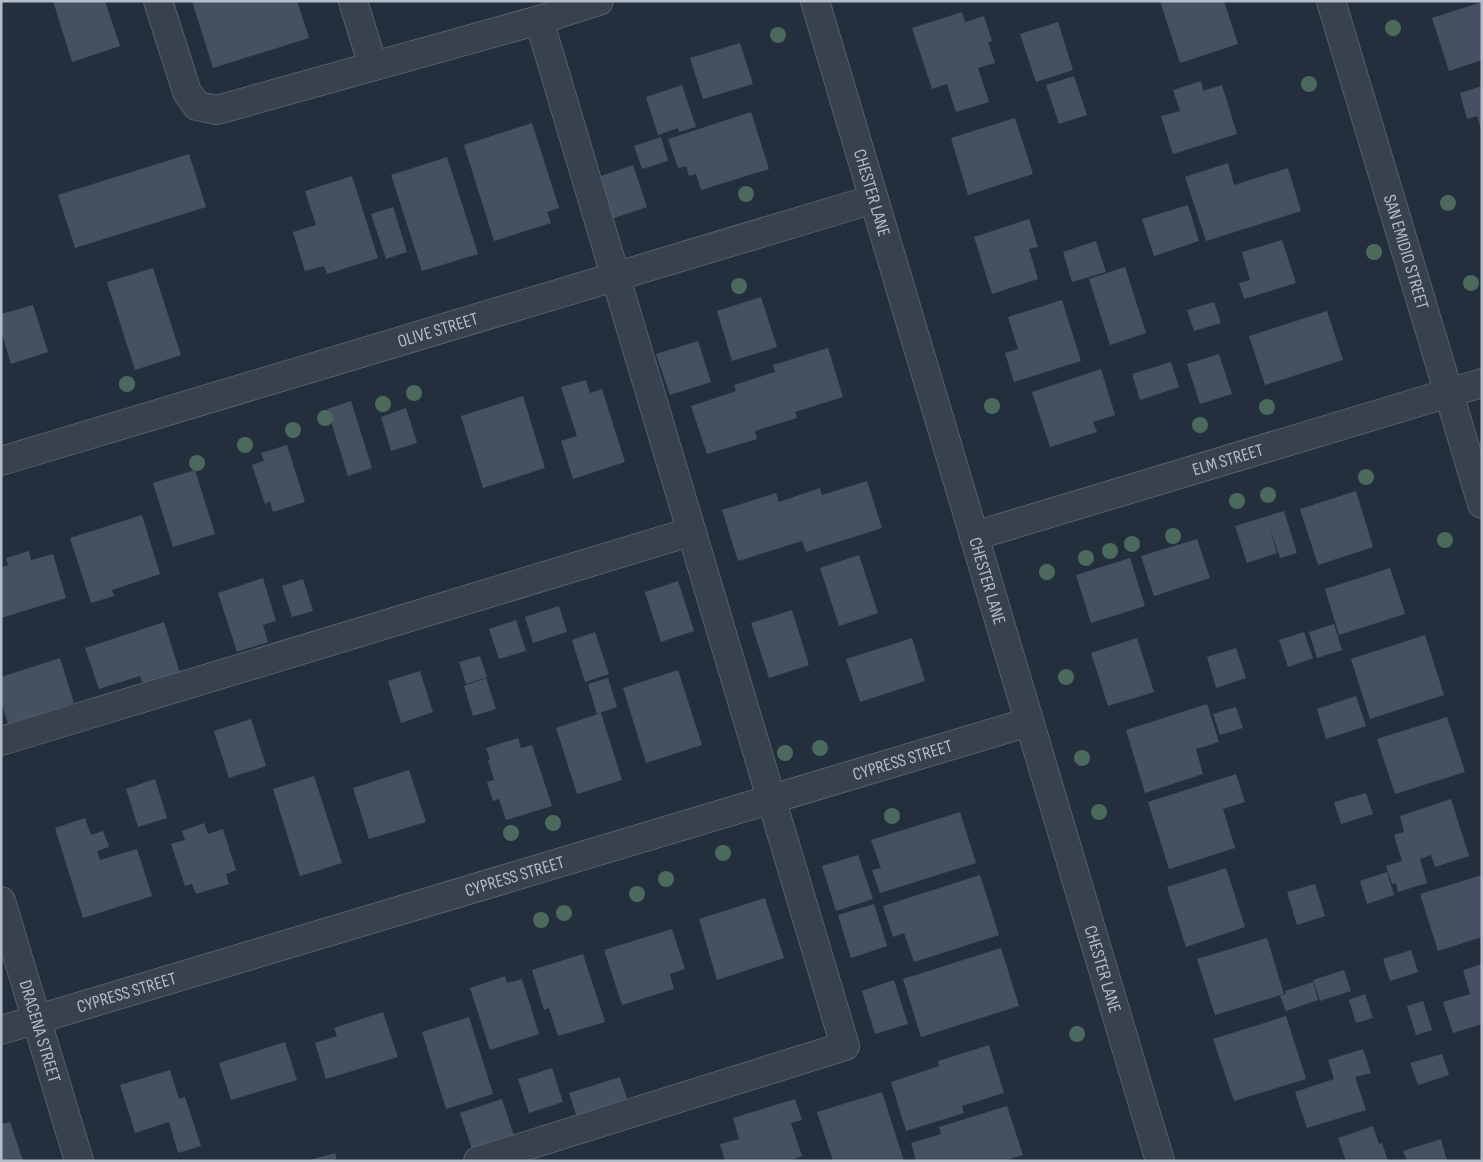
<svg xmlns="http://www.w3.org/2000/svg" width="1483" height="1162" font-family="'Sofia Sans Condensed',sans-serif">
<rect width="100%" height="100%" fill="#242f3e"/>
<path fill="#455162" d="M53,1h52l15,45 -48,16z
M192,1h105l12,37 -96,30z
M1160,1h64l14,43 -58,19z
M1482,2v58l-33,11 -17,-53z
M962,12l3,10 19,-6 8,25 -4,1 7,21 -17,5 11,34 -33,10 -9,-28 -15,5 -20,-61z
M1058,22l15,48 -37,12 -16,-48z
M740,43l13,41 -50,15 -13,-41z
M1074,76l13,39 -28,9 -13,-39z
M1201,81l2,10 19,-6 15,49 -64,20 -12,-38 19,-5 -7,-21z
M682,85l14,42 -17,5 -1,-4 -20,7 -12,-38z
M1482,86v43h-1l-4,-13 -10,3 -7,-26z
M751,112l18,57 -68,21 -5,-16 -7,2 -3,-10 -8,2 -10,-29z
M1015,118l18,56 -65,21 -17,-57z
M532,123l27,85 -12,4 4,11 -57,18 -30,-96z
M661,137l7,24 -26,8 -8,-23z
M189,154l17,53 -131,41 -17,-53z
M447,157l31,97 -56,17 -31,-96z
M1228,163l6,22 54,-17 13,43 -95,30 -21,-64z
M633,165l14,42 -36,12 -13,-42z
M352,176l26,82 -51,16 -3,-8 -19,5 -12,-39 23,-7 -11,-34z
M1188,205l11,36 -45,15 -12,-37z
M393,207l14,45 -21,7 -15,-45z
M1029,219l9,28 -9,2 9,30 -46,15 -18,-57z
M1282,240l14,43 -52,16 -5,-16 11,-3 -8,-28z
M1096,241l10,31 -34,10 -9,-30z
M1125,267l21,66 -36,12 -21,-66z
M153,268l28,87 -46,15 -28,-88z
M761,297l16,50 -45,14 -15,-50z
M1062,300l19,61 -67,21 -9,-29 13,-4 -10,-32z
M1214,302l7,21 -27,8 -7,-21z
M33,305l15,47 -37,12 -10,-33v-17z
M1327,311l16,49 -78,25 -16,-49z
M698,341l13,41 -41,13 -14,-41z
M828,348l15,49 -48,15 2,6 -42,13 2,8 -50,15 -16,-48 45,-15 -2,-6 41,-13 -2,-7z
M1219,354l13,40 -32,10 -13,-40z
M1171,362l8,25 -39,13 -8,-26z
M1101,369l14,46 -22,7 4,10 -47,15 -18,-55z
M586,380l4,13 12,-4 23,73 -52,17 -12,-38 16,-5 -16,-49z
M523,396l22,72 -62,20 -22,-72z
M351,401l21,67 -24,8 -21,-67z
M406,408l11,35 -26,8 -10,-34z
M287,445l18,57 -32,10 -3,-11 -5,3 -13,-39 12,-4 -3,-8z
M195,470l20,64 -42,13 -20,-64z
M867,481l15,47 -76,24 -4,-11 -64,20 -16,-51 54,-17 3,9 41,-14 2,7z
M1356,491l17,56 -55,18 -18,-56z
M1284,511l13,42 -17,5 -12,-36 9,31 -30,10 -12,-37z
M142,515l18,59 -48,16 2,6 -23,7 -21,-65z
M1197,539l13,39 -56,18 -13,-40z
M29,551l2,9 22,-6 13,44 -65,20v-51l7,-2 -2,-7z
M859,555l19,58 -39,13 -19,-58z
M1130,558l15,48 -54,17 -15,-48z
M1390,568l15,46 -66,21 -14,-46z
M263,578l13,43 -13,4 5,17 -31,10 -19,-59z
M303,579l10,32 -21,6 -10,-31z
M678,581l16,50 -33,11 -16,-50z
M559,606l8,26 -34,11 -8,-26z
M792,610l17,55 -40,13 -18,-55z
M516,620l10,31 -27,8 -10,-30z
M164,622l16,51 -37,11 -3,-8 -41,13 -14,-41z
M1334,624l8,26 -25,8 -8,-26z
M595,632l14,42 -24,8 -13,-42z
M1304,632l9,26 -25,9 -9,-27z
M1425,635l19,60 -74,24 -19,-60z
M912,638l13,43 -65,21 -14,-43z
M1137,638l17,54 -46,14 -17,-53z
M1236,648l10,30 -30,10 -9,-31z
M480,656l7,21 -21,7 -7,-22z
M60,658l14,45 -66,21 -7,-22v-25z
M678,670l24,75 -56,18 -23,-75z
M420,671l13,41 -32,11 -13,-42z
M486,678l10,31 -23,7 -9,-30z
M608,678l9,29 -20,7 -9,-30z
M1356,696l10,30 -40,13 -9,-30z
M1207,704l12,38 -23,7 7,25 -58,19 -19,-63z
M1236,707l7,21 -23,7 -7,-21z
M601,713l21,67 -45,14 -21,-66z
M1447,717l18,55 -70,22 -18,-55z
M251,719l15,47 -37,12 -15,-47z
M518,738l3,10 11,-3 20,61 -46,14 -7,-21 -6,2 -6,-19 7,-2 -6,-20 2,-1 -4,-11z
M409,770l17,52 -57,17 -16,-51z
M1236,774l9,28 -22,7 12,39 -66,21 -21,-67z
M314,776l28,87 -42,13 -27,-87z
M155,779l12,39 -29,9 -12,-38z
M1366,793l7,21 -32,10 -7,-22z
M1451,799l18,57 -34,11 -4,-12 -11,4 7,24 -29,9 -2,-9 -4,1 -6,-18 16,-5 -8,-26 10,-3 -4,-16z
M960,812l16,51 -96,30 -8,-23 9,-2 -10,-28z
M85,818l6,17 12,-4 6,16 -12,4 3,9 37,-11 15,47 -69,22 -28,-90z
M204,823l4,11 15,-5 13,41 -10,4 3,10 -33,10 -4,-10 -7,2 -14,-42 14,-4 -3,-9z
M858,855l15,44 -37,12 -14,-45z
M1226,868l19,59 -59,20 -19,-60z
M1387,872l7,23 -27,9 -7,-23z
M980,875l19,60 -85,27 -10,-29 -11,4 -10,-31z
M1482,875v62l-44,14 -18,-57z
M1315,884l10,32 -28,9 -10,-33z
M765,898l19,60 -67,22 -18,-61z
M874,904l13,42 -36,12 -13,-43z
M672,929l13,40 -15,5 4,15 -52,16 -18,-55z
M1267,938l17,56 -69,21 -18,-56z
M1001,948l18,58 -98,31 -18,-58z
M1411,950l7,22 -28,9 -7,-22z
M583,954l22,68 -47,14 -9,-28 -5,2 -12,-40z
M1482,964v60l-29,9 -10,-31 27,-8 -7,-24z
M1344,970l7,21 -31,10 -7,-21z
M505,976l2,7 15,-4 17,55 -49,16 -20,-62z
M894,980l14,44 -33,10 -13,-43z
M1313,982l5,18 -32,11 -6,-15 6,-2 -1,-3z
M1365,994l8,24 -17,5 -7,-23z
M1423,1001l9,29 -16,5 -9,-29z
M383,1012l15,45 -72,22 -11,-36 22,-7 -3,-8z
M1286,1016l20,63 -72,22 -21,-62z
M469,1017l24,77 -47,15 -24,-77z
M285,1042l12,38 -66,20 -12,-37z
M989,1045l15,48 -42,13 2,7 -58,18 -15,-49 48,-16 -1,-5z
M1363,1049l8,24 -16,4 11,33 -59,18 -12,-36 39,-13 -6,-19z
M1442,1054l7,21 -31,10 -8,-22z
M552,1068l11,34 -34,11 -11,-34z
M170,1070l9,29 6,-2 16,49 -23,7 -9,-31 -34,11 -15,-48z
M620,1077l11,34 -51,16 -11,-34z
M882,1092l22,69h-71l-16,-49z
M502,1099l14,43 -42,13 -14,-42z
M795,1099l7,21 -11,3 11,33 -13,5h-64l-5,-17 19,-5 -6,-21z
M1007,1106l16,49 -19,6h-88l-5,-18 30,-9 -2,-7z
M10,1122l13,39h-22v-37z
M1373,1126l6,18 3,-1 6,18h-42l-8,-23z
M1441,1139l6,22h-40l-4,-10z
M335,1153l2,8h-27v-1z"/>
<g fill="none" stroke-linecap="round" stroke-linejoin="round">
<g stroke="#565f6c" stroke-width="30">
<g id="minor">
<path d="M158,1l29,91 10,14 20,4 322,-90 60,-19"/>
<path d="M353,1l20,65"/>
<path id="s1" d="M815,1l345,1160"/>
<path id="s2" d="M1331,1l151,503"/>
<path id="s3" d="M1,461l873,-262"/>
<path id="s4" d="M974,536l508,-153"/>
<path d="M1,741l689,-209"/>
<path id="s5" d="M1,901l78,260"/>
<path id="s6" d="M1,1030l1028,-308"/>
<path d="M478,1161l367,-115c-104,-341 -206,-683 -306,-1026"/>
</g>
</g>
<use href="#minor" stroke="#38414e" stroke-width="28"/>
</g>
<g fill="#4b6a5d">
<circle cx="1393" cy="28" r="8"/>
<circle cx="778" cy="35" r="8"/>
<circle cx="1309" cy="84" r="8"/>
<circle cx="746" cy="194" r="8"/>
<circle cx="1448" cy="203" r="8"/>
<circle cx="1374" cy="252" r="8"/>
<circle cx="1471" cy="283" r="8"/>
<circle cx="739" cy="286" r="8"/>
<circle cx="127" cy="384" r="8"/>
<circle cx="414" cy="393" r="8"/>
<circle cx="383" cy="404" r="8"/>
<circle cx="992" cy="406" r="8"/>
<circle cx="1267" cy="407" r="8"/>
<circle cx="325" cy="418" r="8"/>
<circle cx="1200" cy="425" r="8"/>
<circle cx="293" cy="430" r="8"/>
<circle cx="245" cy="445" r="8"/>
<circle cx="197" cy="463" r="8"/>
<circle cx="1366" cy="477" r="8"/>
<circle cx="1268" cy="495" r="8"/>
<circle cx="1237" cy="501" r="8"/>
<circle cx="1173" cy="536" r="8"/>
<circle cx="1445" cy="540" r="8"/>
<circle cx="1132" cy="544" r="8"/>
<circle cx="1110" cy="551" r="8"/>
<circle cx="1086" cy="558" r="8"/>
<circle cx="1047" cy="572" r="8"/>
<circle cx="1066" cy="677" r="8"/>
<circle cx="820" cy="748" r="8"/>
<circle cx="785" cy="753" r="8"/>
<circle cx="1082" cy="758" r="8"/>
<circle cx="1099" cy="812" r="8"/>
<circle cx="892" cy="816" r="8"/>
<circle cx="553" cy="823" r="8"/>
<circle cx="511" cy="833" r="8"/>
<circle cx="723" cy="853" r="8"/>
<circle cx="666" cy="879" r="8"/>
<circle cx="637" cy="894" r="8"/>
<circle cx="564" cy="913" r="8"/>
<circle cx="541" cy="920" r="8"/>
<circle cx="1077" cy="1034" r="8"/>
</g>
<g text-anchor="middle" stroke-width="4" stroke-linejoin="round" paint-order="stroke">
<g font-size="18" fill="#b4bcc9" stroke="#1d2633">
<text dy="6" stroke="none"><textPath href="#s1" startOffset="200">CHESTER LANE</textPath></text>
<text dy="6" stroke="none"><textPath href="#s2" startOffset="262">SAN EMIDIO STREET</textPath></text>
<text dy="6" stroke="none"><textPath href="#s3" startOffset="456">OLIVE STREET</textPath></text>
<text dy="6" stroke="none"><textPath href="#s4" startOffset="265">ELM STREET</textPath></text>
<text dy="6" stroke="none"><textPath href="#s1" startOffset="605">CHESTER LANE</textPath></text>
<text dy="6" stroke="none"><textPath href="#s6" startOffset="941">CYPRESS STREET</textPath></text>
<text dy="6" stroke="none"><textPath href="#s6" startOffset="536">CYPRESS STREET</textPath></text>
<text dy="6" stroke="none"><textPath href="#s1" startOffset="1010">CHESTER LANE</textPath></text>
<text dy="6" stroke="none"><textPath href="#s6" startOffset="131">CYPRESS STREET</textPath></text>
<text dy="6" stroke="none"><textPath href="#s5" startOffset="136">DRACENA STREET</textPath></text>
</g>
</g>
<rect width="1483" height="1162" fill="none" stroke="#b4bcc9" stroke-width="5"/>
</svg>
